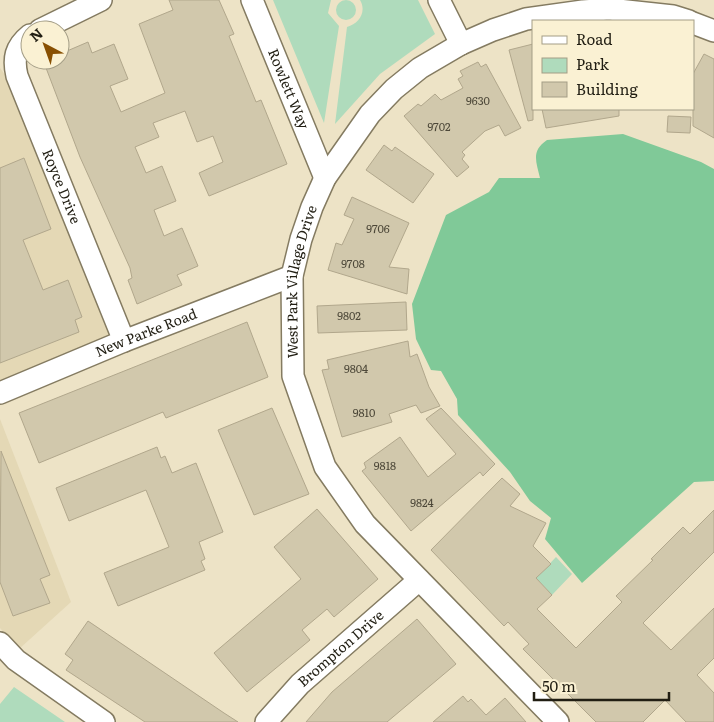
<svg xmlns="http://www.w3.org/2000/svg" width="714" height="722" font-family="Literata,serif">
<rect width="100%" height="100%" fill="#ede3c6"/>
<path fill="#e4d8b5" d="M0,68l8,11 103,256 -111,47z
M0,419l71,183 -52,47 -19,-21z"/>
<path fill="#afdbbc" d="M273,0h58l-3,13 11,13 -15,97z
M360,0h58l17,34 -55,40 -45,50 12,-97c12,-3 20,-15 13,-27z
M336 10a10 10 0 1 1 20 0a10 10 0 1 1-20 0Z
M556,557l16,17 -20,21 -16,-17z
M14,687l51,35h-65v-18z"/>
<path fill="#80c998" d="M623,134l78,28 13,7v312l-20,1 -112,101 -37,-44 6,-21 -21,-17 -20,-29 -52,-57 -1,-16 -16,-28 -10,-1 -15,-31 -4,-35 34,-89 43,-23 10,-14h41c-4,-17 -9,-27 7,-38z"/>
<path fill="#d1c8ac" stroke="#b1a78c" d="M169,0h50l15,34 -5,2 27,66 5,-2 26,64 -78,32 -10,-23 24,-11 -10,-26 -16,6 -12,-31 -32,12 6,14 -24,10 11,26 16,-7 14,35 -22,9 10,26 18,-8 16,38 -21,9 5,10 -45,19 -9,-24 4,-2 -2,-10 -50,-111 -37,-97h17v-6l28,-12 4,11 22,-9 14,35 -18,7 11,26 44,-19 -26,-69 34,-14z
M533,44v76l-5,1 -19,-71z
M704,54l10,5v79l-21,-12v-52z
M478,62l3,5 5,-3 35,64 -16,8 -6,-11 -14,6 -23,21 3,3 -3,4 7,8 -12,10 -53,-61 14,-12 3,2 14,-12 6,6 22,-12 -5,-9 5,-3 -3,-5z
M542,109h77v7l-73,12z
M668,116l23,1 -1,16 -23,-1z
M384,145l8,6 3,-4 39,27 -21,29 -47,-33z
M24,158l27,71 -28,11 20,50 25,-10 14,37 -7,3 4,12 -79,31v-195z
M352,197l57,26 -20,44 20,2 -2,25 -79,-24 8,-27 6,2 12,-26 -10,-4z
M406,302l1,28 -89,3 -1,-27z
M247,322l21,55 -102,41 -3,-6 -124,51 -20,-50z
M408,341l2,16 7,-3 12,33 11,19 -19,7 -5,-8 -27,9 3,8 -50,15 -20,-67 7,-1 -2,-9z
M272,408l37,86 -55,21 -36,-85z
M441,408l54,56 -12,12 -3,-4 -69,59 -49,-60 4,-3 -2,-5 36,-26 28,40 28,-23 -30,-35z
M157,447l4,11 4,-2 7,17 24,-10 27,69 -24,10 6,17 -4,2 4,9 -87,36 -14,-33 65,-26 -23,-57 -77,31 -13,-33z
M1,451l49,124 -10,4 10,24 -37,13 -13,-34z
M502,478l18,16 -10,12 36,17 -13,23 18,18 -15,14 16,17 -15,14 39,39 46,-46 -6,-6 37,-36 -2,-1 32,-32 7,7 24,-24v42l-71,71 28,27 43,-42v50l-17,17 17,18v29h-28l-21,-22 -22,22h-47l-73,-73 6,-5 -21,-22 -4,4 -73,-76z
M317,509l61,70 -44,38 -7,-8 -25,21 8,10 -63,52 -33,-39 87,-74 -27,-32z
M417,619l39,45 -69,58h-81l26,-30z
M88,621l136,92 14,9h-93l-79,-52 7,-10 -8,-6z
M463,696l5,6 3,-3 15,16 19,-17 21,24h-93z"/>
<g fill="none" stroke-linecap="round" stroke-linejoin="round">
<g stroke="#847b61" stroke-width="24">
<g id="minor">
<path id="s1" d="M252,0l73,178"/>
<path d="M439,0l22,44"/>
<path d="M693,23l21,8"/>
<path d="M40,30l61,-30"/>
<path id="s2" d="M30,35c-15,12 -17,24 -13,41l107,265"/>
<path id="s3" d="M0,393l124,-52 168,-65"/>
<path d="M0,643l16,17 88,62"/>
<path id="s4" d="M266,722l34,-38 119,-104"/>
<path id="s5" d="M558,722l-193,-198 -40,-57 -32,-91 -1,-100 9,-37 11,-32 13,-29 45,-64 24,-25 26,-21 41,-24 32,-14 33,-11 57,-8 26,-2 64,7 16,5"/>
</g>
</g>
<use href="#minor" stroke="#fff" stroke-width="21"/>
</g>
<g text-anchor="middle" stroke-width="4" stroke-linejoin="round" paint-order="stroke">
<g font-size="11" fill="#4d4839">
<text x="478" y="105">9630</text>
<text x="439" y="131">9702</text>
<text x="378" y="233">9706</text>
<text x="353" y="268">9708</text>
<text x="349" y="320">9802</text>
<text x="356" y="373">9804</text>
<text x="364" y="417">9810</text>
<text x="385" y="470">9818</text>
<text x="422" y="507">9824</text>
</g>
<g font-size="14" fill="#211e13" stroke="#faf1d3">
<text dy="5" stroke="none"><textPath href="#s1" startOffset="96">Rowlett Way</textPath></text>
<text dy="5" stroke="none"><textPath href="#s2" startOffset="165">Royce Drive</textPath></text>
<text dy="5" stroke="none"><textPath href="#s5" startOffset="538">West Park Village Drive</textPath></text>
<text dy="5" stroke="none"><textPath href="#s3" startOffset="158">New Parke Road</textPath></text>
<text dy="5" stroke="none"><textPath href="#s4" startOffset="105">Brompton Drive</textPath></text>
</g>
</g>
<rect x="532" y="20" width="162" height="90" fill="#faf1d3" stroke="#a39d86"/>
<rect x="542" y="36" width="25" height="8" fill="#ffffff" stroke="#a39d86"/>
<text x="576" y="45" font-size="15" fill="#211e13">Road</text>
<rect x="542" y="58" width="25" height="15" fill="#afdbbc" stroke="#a39d86"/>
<text x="576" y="70" font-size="15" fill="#211e13">Park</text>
<rect x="542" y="82" width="25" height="15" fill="#d1c8ac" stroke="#a39d86"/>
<text x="576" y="95" font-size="15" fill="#211e13">Building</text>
<g transform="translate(45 45) rotate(319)"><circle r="24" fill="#faf1d3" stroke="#a39d86"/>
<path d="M0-4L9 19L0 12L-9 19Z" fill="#885002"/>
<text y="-8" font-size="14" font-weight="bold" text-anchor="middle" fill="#211e13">N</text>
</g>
<path d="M534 692v8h135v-8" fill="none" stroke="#211e13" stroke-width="2.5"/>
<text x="542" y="692" font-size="15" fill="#211e13" stroke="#faf1d3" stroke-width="4" paint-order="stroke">50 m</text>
</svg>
